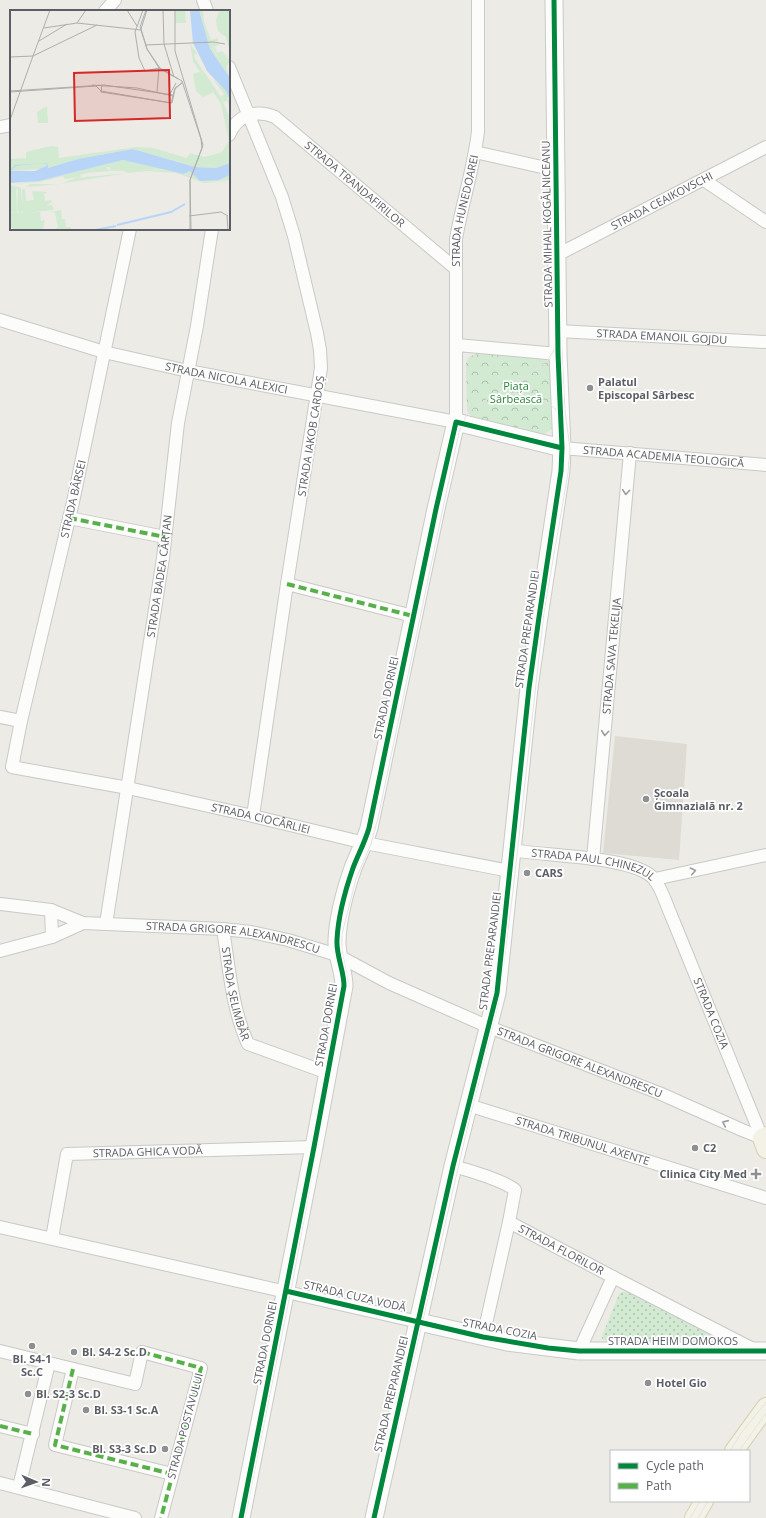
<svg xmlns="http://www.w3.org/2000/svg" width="766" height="1518" font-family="'Open Sans',sans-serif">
<defs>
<pattern id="grass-dots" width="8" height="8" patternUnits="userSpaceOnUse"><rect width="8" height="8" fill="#d2ead2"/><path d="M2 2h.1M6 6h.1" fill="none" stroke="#adc1ae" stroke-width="1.8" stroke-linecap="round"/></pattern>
<pattern id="park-crowns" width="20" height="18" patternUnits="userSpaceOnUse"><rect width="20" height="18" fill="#d2ead2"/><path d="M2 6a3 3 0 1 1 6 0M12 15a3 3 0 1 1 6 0" fill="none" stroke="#adc1ae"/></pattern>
</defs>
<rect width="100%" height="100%" fill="#ecebe5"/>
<path fill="#dddbd3" d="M615,736l72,8 -8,116 -76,-7z"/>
<path fill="url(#grass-dots)" d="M623,1292h4l82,41 1,5 -4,3h-100l-4,-2v-3l17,-42z"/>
<path fill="url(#park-crowns)" d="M478,354l63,3 10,4 4,66 -11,7 -70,-15 -7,-8 -1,-49 4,-6z"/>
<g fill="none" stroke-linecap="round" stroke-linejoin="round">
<g stroke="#c8c9c8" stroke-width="14">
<g id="street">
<path d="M203,0l4,11"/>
<path d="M105,11l10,-11"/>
<path d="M229,67l53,130 12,39 23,97 3,17 1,18 -34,216 -34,232"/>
<path d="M0,127l11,-2"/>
<path id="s1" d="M229,135c8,-20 27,-26 46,-18l181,152"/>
<path d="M475,152l80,18"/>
<path d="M704,180l62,42"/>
<path id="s2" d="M130,229l-57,273 -52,219 -9,46 116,21 125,28 112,27 145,28"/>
<path id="s3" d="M557,255l209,-108"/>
<path id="s4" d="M0,320l104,32 84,19 268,51v-183c6,-36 18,-71 22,-108v-131"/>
<path id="s5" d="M558,331l208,11"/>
<path d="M457,345l101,9"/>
<path id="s6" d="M562,448l204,17"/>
<path d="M69,518l96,19"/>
<path d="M287,584l126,32"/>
<path d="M0,717l21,4"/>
<path id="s7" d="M512,850c31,6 124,6 142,29 8,10 12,25 17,36l91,223"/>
<path id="s8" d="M593,859l37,-406"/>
<path d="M655,879l111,-24"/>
<path id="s9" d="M0,904l51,6 32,13 140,6 28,3 37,8 49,15 52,28 100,44 170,66 83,37 20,8"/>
<path d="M51,910l1,27"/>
<path id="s10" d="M106,924l57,-366 15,-135 19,-97 15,-97"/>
<path id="s11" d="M223,929c6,38 9,80 25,115l80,29"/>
<path d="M0,951l52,-14 31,-14"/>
<path id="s12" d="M468,1105l298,93"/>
<path d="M453,1166c15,4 52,15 62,24l-6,32"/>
<path d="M0,1227l419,95"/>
<path id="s13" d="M52,1238l15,-84 247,-7"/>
<path id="s14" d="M483,1337l26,-115 104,55"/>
<path d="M0,1351l49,12 -30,124"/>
<path d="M579,1351l34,-74 142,73"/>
<path d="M49,1363l86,21 7,-32 59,16 -40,150"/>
<path d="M73,1369l-18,76 117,29"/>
<path d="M0,1426l33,8"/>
<path d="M0,1483l135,35"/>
</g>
</g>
<g stroke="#c9cac9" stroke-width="19">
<path id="secondary" d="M419,1322l88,20 72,9h187
M241,1518l73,-371 30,-161c0,-16 -8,-30 -7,-46 1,-23 8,-49 16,-72 5,-13 12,-26 16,-40l67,-319 20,-87 106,26
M374,1518l79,-352 44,-173 32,-305 10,-71 22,-146 1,-23 -4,-94 -4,-354"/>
</g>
<g stroke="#d6d1b1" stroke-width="20">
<path id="primary" d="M766,1136l-4,2 4,11
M734,1451l32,-44
M694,1518l10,-17"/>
</g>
<use href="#street" stroke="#fcfcfb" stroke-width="12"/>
<use href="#secondary" stroke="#fcfcfb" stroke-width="17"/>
<use href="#primary" stroke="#f3f2e7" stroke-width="18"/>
<path stroke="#e4e3e3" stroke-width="1" d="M500,395c26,-4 54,1 64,29
M730,1451l12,-19 24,-30
M739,1451l27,-38
M245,1518l47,-233 56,-304 -6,-30v-17l14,-55 15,-35 7,-26 81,-386 7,-16 8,-9 58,-34 15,-12 7,-11 2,-20 -3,-74 -2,-256
M377,1518l92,-397 30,-120 14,-110 31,-279 24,-139 2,-24 -5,-39 -4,-79 -4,-331
M690,1518l10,-17
M698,1518l10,-17"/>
<path stroke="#58b04a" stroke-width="4" stroke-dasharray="8 4" stroke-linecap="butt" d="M69,518l96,19
M287,584l126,32
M142,1352l59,16 -40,150
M73,1369l-18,76 117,29
M0,1426l33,8"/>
<g stroke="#fff" stroke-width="8">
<path id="cycleway" d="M286,1291l197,46 65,11 31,3h187
M241,1518l73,-371 30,-161c0,-16 -8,-30 -7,-46 1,-23 8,-49 16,-72 5,-13 12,-26 16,-40l67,-319 20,-87 106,26
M374,1518l79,-352 44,-173 32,-305 10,-71 22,-146 1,-23 -4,-94 -4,-354"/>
</g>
<use href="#cycleway" stroke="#00873e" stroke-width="5"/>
</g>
<defs><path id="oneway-chevron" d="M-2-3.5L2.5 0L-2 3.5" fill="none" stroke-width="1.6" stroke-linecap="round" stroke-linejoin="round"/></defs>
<g stroke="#9b9da1">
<use href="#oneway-chevron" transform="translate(626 492) rotate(95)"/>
<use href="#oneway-chevron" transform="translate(605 733) rotate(95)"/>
<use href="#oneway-chevron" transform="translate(693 871) rotate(-12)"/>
<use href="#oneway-chevron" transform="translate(725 1123) rotate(-156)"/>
</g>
<g fill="#8e8f92" stroke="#fff" stroke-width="1.5">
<circle cx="590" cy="388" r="4"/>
<circle cx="646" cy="799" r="4"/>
<circle cx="527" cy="873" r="4"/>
<circle cx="695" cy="1148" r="4"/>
<path d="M754 1168h4v4h4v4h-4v4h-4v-4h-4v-4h4z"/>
<circle cx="32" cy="1346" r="4"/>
<circle cx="74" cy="1352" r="4"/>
<circle cx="648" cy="1383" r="4"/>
<circle cx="28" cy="1394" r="4"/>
<circle cx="86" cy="1410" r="4"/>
<circle cx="165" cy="1449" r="4"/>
</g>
<g text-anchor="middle" stroke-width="3.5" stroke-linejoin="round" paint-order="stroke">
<g font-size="11" fill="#5b5e65" stroke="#fff">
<text dy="4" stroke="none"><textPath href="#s1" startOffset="160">STRADA TRANDAFIRILOR</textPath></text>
<text dy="4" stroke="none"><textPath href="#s3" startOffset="118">STRADA CEAIKOVSCHI</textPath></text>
<text dy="4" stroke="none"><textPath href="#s4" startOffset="680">STRADA HUNEDOAREI</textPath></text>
<text transform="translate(547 224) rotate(-91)" y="4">STRADA MIHAIL KOGĂLNICEANU</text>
<text dy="4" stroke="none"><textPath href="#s5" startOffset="104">STRADA EMANOIL GOJDU</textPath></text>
<text dy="4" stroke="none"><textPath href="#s4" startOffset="234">STRADA NICOLA ALEXICI</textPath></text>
<text transform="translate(311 436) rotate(-81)" y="4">STRADA IAKOB CARDOȘ</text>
<text dy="4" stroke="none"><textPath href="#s6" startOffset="102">STRADA ACADEMIA TEOLOGICĂ</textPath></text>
<text transform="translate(73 499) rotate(-77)" y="4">STRADA BÂRSEI</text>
<text dy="4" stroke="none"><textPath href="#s10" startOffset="352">STRADA BADEA CÂRȚAN</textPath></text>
<text transform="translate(527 629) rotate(-82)" y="4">STRADA PREPARANDIEI</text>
<text dy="4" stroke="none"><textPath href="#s8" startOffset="204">STRADA SAVA TEKELIJA</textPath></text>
<text transform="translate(386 698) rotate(-78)" y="4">STRADA DORNEI</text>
<text dy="4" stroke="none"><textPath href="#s2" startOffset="805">STRADA CIOCÂRLIEI</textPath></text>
<text dy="4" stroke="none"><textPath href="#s7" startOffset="83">STRADA PAUL CHINEZUL</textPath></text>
<text dy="4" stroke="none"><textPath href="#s9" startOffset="237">STRADA GRIGORE ALEXANDRESCU</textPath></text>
<text transform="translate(490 951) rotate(-83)" y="4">STRADA PREPARANDIEI</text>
<text dy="4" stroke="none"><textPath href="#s11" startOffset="66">STRADA ȘELIMBĂR</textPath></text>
<text dy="4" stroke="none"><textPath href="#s7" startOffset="293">STRADA COZIA</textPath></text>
<text transform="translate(326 1025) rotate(-80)" y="4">STRADA DORNEI</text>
<text dy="4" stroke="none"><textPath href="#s9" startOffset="609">STRADA GRIGORE ALEXANDRESCU</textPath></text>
<text dy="4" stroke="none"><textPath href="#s12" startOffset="120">STRADA TRIBUNUL AXENTE</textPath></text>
<text dy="4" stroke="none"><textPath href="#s13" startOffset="166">STRADA GHICA VODĂ</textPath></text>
<text dy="4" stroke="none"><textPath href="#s14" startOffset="177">STRADA FLORILOR</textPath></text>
<text transform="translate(355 1296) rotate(13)" y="4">STRADA CUZA VODĂ</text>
<text transform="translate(500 1329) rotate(11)" y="4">STRADA COZIA</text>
<text x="673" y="1345">STRADA HEIM DOMOKOS</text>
<text transform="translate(265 1343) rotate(-79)" y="4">STRADA DORNEI</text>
<text transform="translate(391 1394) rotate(-77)" y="4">STRADA PREPARANDIEI</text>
<text transform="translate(185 1426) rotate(-75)" y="4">STRADA POSTAVULUI</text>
</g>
<g font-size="11" font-weight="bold" fill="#5b5e65" stroke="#fff" text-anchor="start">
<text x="598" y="386">Palatul<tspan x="598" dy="13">Episcopal Sârbesc</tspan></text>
<text x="654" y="797">Școala<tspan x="654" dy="13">Gimnazială nr. 2</tspan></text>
<text x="535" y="877">CARS</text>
<text x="703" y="1152">C2</text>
<text x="747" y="1178" text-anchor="end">Clinica City Med</text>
<text x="82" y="1356">Bl. S4-2 Sc.D</text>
<text x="32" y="1363" text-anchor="middle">Bl. S4-1<tspan x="32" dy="13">Sc.C</tspan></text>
<text x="656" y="1387">Hotel Gio</text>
<text x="36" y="1398">Bl. S2-3 Sc.D</text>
<text x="94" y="1414">Bl. S3-1 Sc.A</text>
<text x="157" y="1453" text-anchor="end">Bl. S3-3 Sc.D</text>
</g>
<g font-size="11" fill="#2c823b" stroke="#fff">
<text x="516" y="390">Piața<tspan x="516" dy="13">Sârbească</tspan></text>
</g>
</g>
<g transform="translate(10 10)">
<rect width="220" height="220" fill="#ecebe5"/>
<path d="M180,33l7,11 -3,1 1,4 26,38 9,22v33l-11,9 -19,4 20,1 10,-6v4l-14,4 -20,-1 -63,-18 -55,10 -30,9v-3l-10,-1 -21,1 -7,6v-17l1,5 15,-1v-6l25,-6 7,1 1,11 77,-11 17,1 34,10 3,-5 15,4 17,-5 7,-11 -8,-37 -28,-43zM111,160h48l15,4 19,8 27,-1 -26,2 -28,-10 -29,-2 -19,2zM117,163l-68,11 -33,3 4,-3h30l16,-6zM0,175l12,3 -6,1 1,24 -7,-1zM8,178l3,1 2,22 -3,2 -3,-3zM12,179h3l1,12 8,-1 -2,-9 15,1 -3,2 1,7 6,-1 1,2 -6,4 6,-1 2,5 -31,3zM51,200l1,9h3l1,8h5v3h-17l4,-3 -3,-14 -3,-1zM30,202l1,9 4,-1 -2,10h-27l-6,-3v-14z" fill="#d2ead2"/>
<path d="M189,0h4l1,12 7,18 7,-2v3h-7l9,3 -8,4 8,14 8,-4 2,4 -4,5 4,11 -20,-29zM210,0h10v42l-4,-15 -8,-6 -2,-11zM203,69l14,12 3,16 -3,-7 -3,2 -3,-5 3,-3zM220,142v8l-10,6 -20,-1 2,-2 16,-2v-2zM113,150l45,9 -57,2 -2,-4h-3l4,4 -23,2 -7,2 1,2 -16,2 -2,-3 -23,6 -30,2 29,-3zM34,153l4,2 -8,4 -28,2 4,-5zM181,161l8,9h20l11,-5v5l-27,2 -19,-8z" fill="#d2ead2"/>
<path d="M166,0h9l1,13h-11z" fill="#d2ead2"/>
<path d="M205,37l2,6 5,-2 6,7 -8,4 -7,-14zM190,62l14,20 -11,5 -7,-6 -3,-17zM37,96l1,17h-10l-1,-11z" fill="#d2ead2"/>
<path d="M180,0h9l11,39 20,29v22l-4,-9 -19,-20 -14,-28zM123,139l62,18 21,1 14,-5v12l-11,5 -19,1 -10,-10 -6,3 -61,-14 -84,21 -29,2v-12l5,-6 30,-2 3,1v4l30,-9zM34,153l4,2 -13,6h-24l5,-5z" fill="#b8d5f7" fill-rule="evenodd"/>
<path fill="none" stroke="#b8d5f7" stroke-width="2" d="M107,215l54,-13 14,-8M85,220l21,-4"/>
<path fill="none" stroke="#aeafae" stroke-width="1" d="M117,0l10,16M133,0l-8,22 4,26 6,13 14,-3M136,0l-6,17 7,22 13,19 22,13 19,58 1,9 -12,32v50M137,0l-6,19 6,20 12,19 19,11M153,0l1,34 10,33M165,0v41l28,94 -13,35 1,50M67,13l9,-13M34,18l33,-5 64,7M29,31l28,-17M135,35l69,-3 11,2M0,47l23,-1 17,-46M82,75l45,3 36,8M92,75l-1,7 71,11 3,-14 8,-7M0,81l94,-6 69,10M0,82l86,-6 5,5 70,12 4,-15 8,-6M147,82l2,-24M160,84l6,-11M0,110l23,-64 64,-31M179,206l32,-4 7,4M217,206l1,14"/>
<path fill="#d62828" fill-opacity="0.15" stroke="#d62828" stroke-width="2" d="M159,60l1,48 -95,3 -1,-48z"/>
<rect width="220" height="220" fill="none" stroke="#5b5e65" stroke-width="2"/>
</g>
<rect x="610" y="1450" width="140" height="52" fill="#ffffff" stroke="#bdbfc1"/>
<rect x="618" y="1463" width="20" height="6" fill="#00873e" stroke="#bdbfc1"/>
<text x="646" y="1470" font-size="12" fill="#5b5e65">Cycle path</text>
<rect x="618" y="1483" width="20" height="6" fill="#58b04a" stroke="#bdbfc1"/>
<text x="646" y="1490" font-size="12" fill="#5b5e65">Path</text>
<g transform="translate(36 1482) rotate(92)" stroke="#ffffff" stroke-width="3" paint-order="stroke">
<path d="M0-3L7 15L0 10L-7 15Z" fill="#5b5e65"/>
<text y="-6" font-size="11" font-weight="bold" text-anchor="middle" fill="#5b5e65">N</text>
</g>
</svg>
